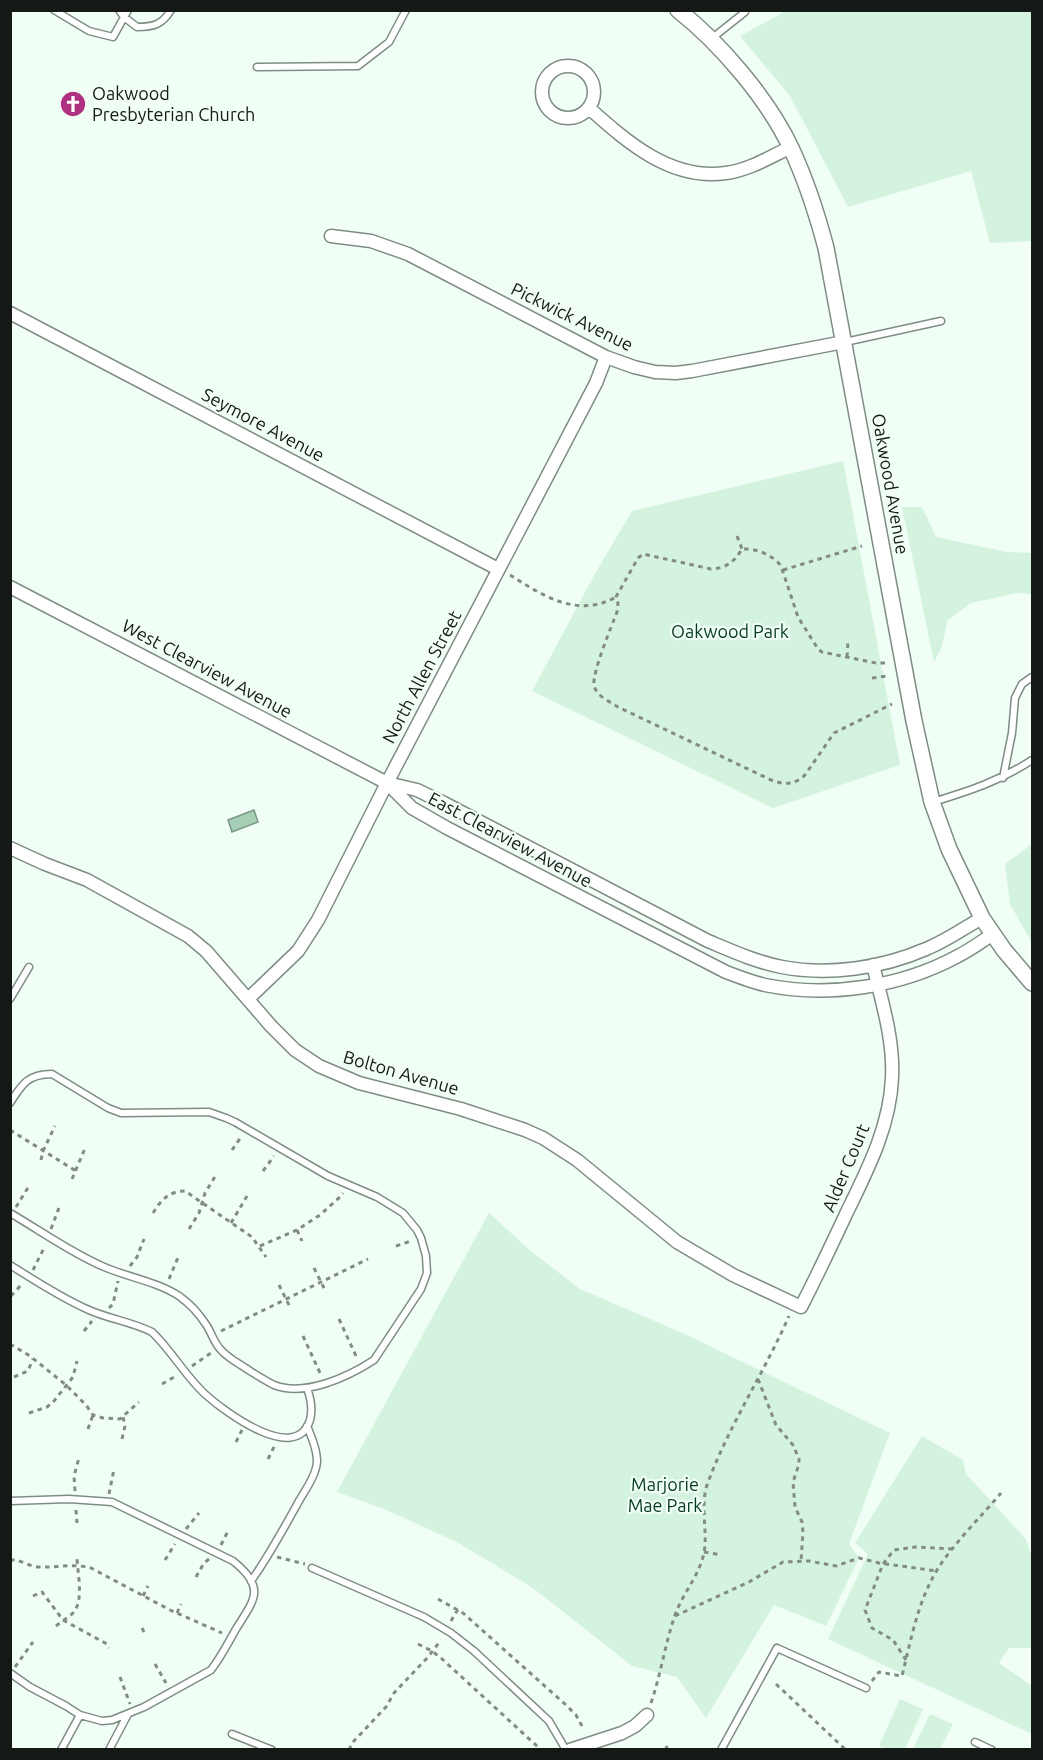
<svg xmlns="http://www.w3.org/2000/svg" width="1043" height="1760" font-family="Ubuntu,sans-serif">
<rect width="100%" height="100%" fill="#f0fef5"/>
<path fill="#d3f3df" d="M786,11h246v230l-42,2 -19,-72 -123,36 -58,-111 -50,-60z
M843,461l57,304 -127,43 -241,-117 64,-119 36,-61z
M902,507h20l14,30 71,15 25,1v41l-15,-1 -46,10 -23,17 -7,29 -7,13z
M1032,844v99l-22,-39 -5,-40z
M489,1213l43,39 48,37 107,46 203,98 -41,111 10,14 -33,68 -52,-21 -68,113 -29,-41 -45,-11 -99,-78 -76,-46 -73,-33 -47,-17z
M922,1436l41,24 3,14 60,65 6,19v90h-23l-10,15 33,23v48l-204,-95 40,-85 -13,-11z
M900,1699l23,10 -18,40h-19l-7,-3z
M930,1714l23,10 -13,25h-27z"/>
<path fill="#a5cfb5" stroke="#7a9885" stroke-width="1.5" d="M254,810l4,12 -26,10 -4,-12z"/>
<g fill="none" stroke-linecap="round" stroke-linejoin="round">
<g stroke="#7f8c84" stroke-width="9">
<path id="service" d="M54,10l35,21 24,6 15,-27
M119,10l5,7 13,10c16,0 25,-2 34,-17
M711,39l34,-27
M257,67l101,-1 31,-24 17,-32
M845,342l96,-21
M1003,778l9,-45 3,-35 7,-14 10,-7
M933,802c36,-11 67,-21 99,-42
M10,999l19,-32
M10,1103c12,-19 18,-29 42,-29l56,34 13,5 88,-1 17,6 9,4 93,54 49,21 26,16 14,17 4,8 5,18 1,17 -6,16 -47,71c-26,17 -69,37 -100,25 -8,-4 -16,-9 -24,-14 -10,-7 -21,-12 -29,-21 -7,-7 -9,-16 -14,-24 -7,-11 -18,-23 -28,-30 -23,-15 -53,-19 -77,-30 -32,-14 -61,-35 -92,-53
M10,1265c26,16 51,33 79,45 20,9 43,12 63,22 20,19 33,44 54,63 19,17 90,70 104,25 3,-11 1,-21 -3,-32
M10,1501l59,-2 43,3 121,59c34,27 21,39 3,68 -8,14 -15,28 -25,41l-67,37 -32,13 -10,1 -22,-6 -14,-9 -36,-19 -20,-14
M312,1568l112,49 27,16 23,18 75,70 17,29
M251,1581c18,-25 33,-53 48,-80 7,-12 17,-26 18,-39 0,-12 -5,-24 -10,-36
M232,1734l40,16
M975,1742l17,8
M61,1750l19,-35
M109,1750l19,-36
M721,1750l56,-102 89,40"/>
</g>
<g stroke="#7f8c84" stroke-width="15">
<path id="minor" d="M542 92a26 26 0 1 1 52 0a26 26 0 1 1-52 0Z
M589,108c38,34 82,73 137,65 23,-3 44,-16 65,-26
M331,236l40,5 37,13 198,103 28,10 21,5 21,1 16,-2 152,-29
M10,313l488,256
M10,587l377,196 30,7 27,13 264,138c24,10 48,21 74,26 47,9 100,1 144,-18 20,-8 38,-21 56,-31
M388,784l24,24 35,20 279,144c13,5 26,10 39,13 64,13 136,2 193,-29 12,-6 23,-14 35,-22
M10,848l35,16 42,16 101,56 18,15 65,75 24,24 24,16 40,17 102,26 64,21 18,8 34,22 100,82 56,33 68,32c16,-31 31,-63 46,-95 21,-43 43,-86 45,-134 2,-38 -10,-76 -19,-113
M249,998l49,-47 20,-31 69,-137 209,-400 10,-26
M570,1750l52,-17 13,-7 12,-11"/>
</g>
<g stroke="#7f8c84" stroke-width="18">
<path id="tertiary" d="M678,10c42,33 90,89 113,138 15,32 26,66 35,100l88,473 18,81 17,47 33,69 22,32 28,33"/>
</g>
<path stroke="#828b85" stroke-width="3" stroke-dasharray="4.5 4.5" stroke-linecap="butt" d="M737,536l5,13
M783,570l79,-24
M510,575c32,20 67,44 106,22
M847,657l1,-16
M885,663h-9l-54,-11 -4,-3 -20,-32 -17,-51c-8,-11 -25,-18 -39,-17 -8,13 -15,19 -31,20l-68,-15 -5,4 -22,39 2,6 -1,9c-5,13 -25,61 -23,73 2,11 15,16 24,22l153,73c13,5 24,5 34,-5l29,-42 58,-29
M872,678l15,-2
M10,1130l66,41
M232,1150l9,-13
M41,1160l2,-9 12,-25
M263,1171l11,-15
M72,1179l14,-33
M16,1207l13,-21
M153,1213c8,-13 16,-22 32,-22l67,46 14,20
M231,1223l16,-27
M51,1229l9,-24
M189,1229l10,-16 6,-20 11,-18
M297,1230l5,11
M260,1246l37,-16 23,-15 21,-19 2,-3
M396,1246l15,-5
M130,1266l7,-9 7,-18
M314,1268l12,24
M33,1270l12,-24
M169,1279l10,-24
M279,1285l12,24
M11,1296l11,-12
M109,1308l4,-4 5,-23
M339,1319l18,39
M84,1331l8,-10
M221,1331l147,-72
M303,1336l18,39
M10,1344l20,12 36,29 20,20 7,10 10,3 17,1 19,-17
M192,1366l19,-13
M14,1377l14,-6 5,-12
M758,1379l18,46 17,20 6,14v5l-6,18 2,25 7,15 1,10 -2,29
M162,1384l14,-8
M29,1413l18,-6 7,-6 19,-24 4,-16
M88,1429l5,-14
M122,1439l3,-13 -2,-9
M236,1442l6,-12
M268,1459l7,-14
M75,1491l-1,-15 5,-18
M109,1494l5,-25
M76,1510l1,13
M186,1529l13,-16
M221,1545l8,-16
M704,1552l17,3
M277,1557l28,7
M10,1560c10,-1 18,6 28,7 19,1 35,-4 53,1l79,42 52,23
M165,1560l10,-16
M196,1577l8,-14 5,-4
M33,1596l9,-4 21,28 44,24 2,4
M143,1596l5,-10
M438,1599l25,14 102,91 11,11 6,11
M10,1612h1
M177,1613l4,-9
M675,1616l74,-34 34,-20 26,-1 27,5 23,-8 20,5 58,8
M451,1621l7,-12
M56,1626c5,-4 11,-8 16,-12 13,-12 5,-42 5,-58
M142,1628l3,6
M418,1644l14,7 9,7 97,89
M906,1660l-13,-20 -21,-12 -7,-18 18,-46 11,-14 21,-3 38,2
M155,1664l11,19
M15,1667l18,-25
M120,1677l10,27
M872,1681l7,-9 23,4c8,-32 14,-66 30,-97 14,-28 48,-61 69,-86
M776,1684l70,66
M651,1703c10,-29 14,-59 24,-88 8,-22 24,-39 29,-62 4,-22 -4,-46 3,-68 21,-58 57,-112 82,-169
M666,1746l2,4
M349,1750l3,-7 34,-36 8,-14 34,-36 13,-17"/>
<use href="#service" stroke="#fff" stroke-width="6"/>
<use href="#minor" stroke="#fff" stroke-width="12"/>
<use href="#tertiary" stroke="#fff" stroke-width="15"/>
</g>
<defs>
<g id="church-disc" transform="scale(1.35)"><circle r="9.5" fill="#af3180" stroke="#f0fef5"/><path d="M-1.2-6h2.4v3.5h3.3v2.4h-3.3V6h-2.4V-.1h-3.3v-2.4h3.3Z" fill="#fff"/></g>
</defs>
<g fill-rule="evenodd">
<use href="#church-disc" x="73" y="104"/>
</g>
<g text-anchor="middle" stroke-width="4.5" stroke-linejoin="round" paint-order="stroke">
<g font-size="18" fill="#141916" stroke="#f0fef5" text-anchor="start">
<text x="92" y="100">Oakwood<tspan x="92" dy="21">Presbyterian Church</tspan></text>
</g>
<g font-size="18" fill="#141916" stroke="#f0fef5">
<text transform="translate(572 317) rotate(26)" y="6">Pickwick Avenue</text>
<text transform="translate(263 425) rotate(28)" y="6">Seymore Avenue</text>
<text transform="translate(890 484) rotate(80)" y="6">Oakwood Avenue</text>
<text transform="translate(207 669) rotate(28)" y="6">West Clearview Avenue</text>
<text transform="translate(422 677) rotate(-62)" y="6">North Allen Street</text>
<text transform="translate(510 840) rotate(28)" y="6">East Clearview Avenue</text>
<text transform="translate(401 1073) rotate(16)" y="6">Bolton Avenue</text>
<text transform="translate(846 1168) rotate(-67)" y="6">Alder Court</text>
</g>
<g font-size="18" fill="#043a22" stroke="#f0fef5">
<text x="730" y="638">Oakwood Park</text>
<text x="665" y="1491">Marjorie<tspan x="665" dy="21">Mae Park</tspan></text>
</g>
</g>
<rect width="1043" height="1760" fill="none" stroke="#141916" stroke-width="24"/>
</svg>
